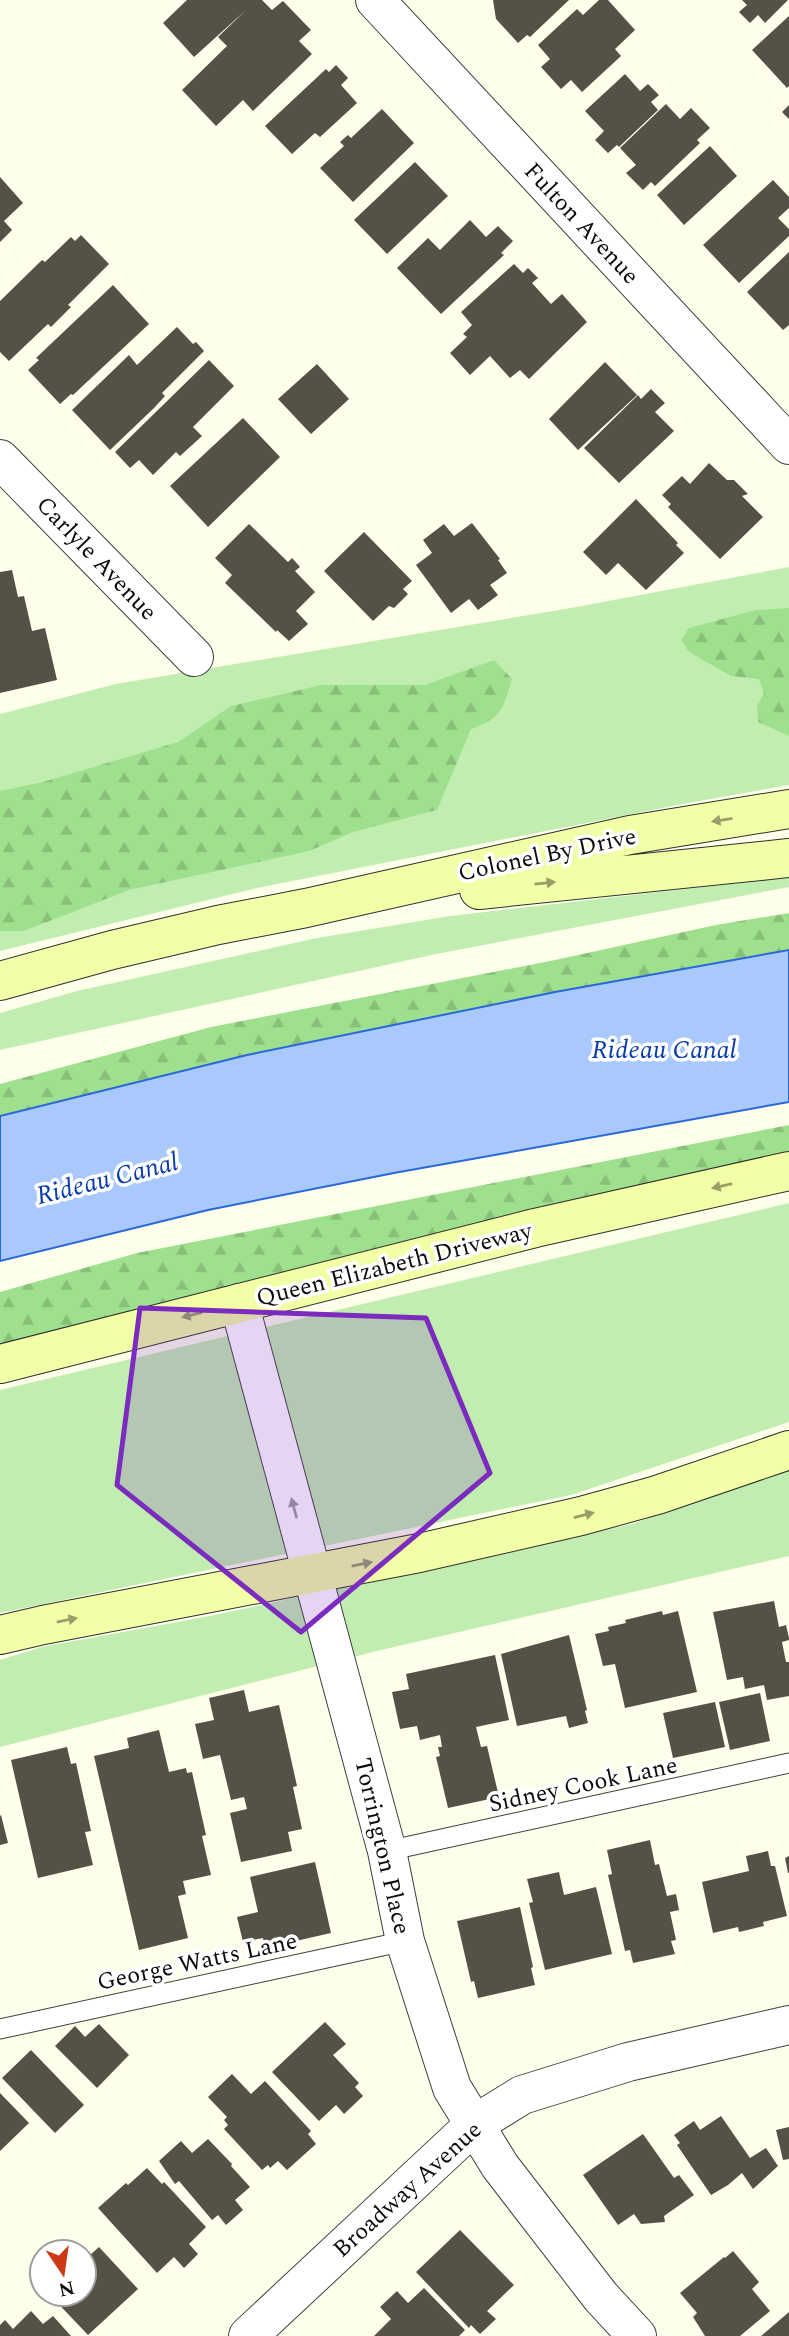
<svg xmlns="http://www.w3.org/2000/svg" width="789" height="2336" font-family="Spectral,serif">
<defs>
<pattern id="forest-firs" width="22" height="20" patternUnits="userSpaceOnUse" patternTransform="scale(1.75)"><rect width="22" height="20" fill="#9fe08e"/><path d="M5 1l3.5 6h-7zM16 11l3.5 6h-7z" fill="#88bf79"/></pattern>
</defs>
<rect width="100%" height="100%" fill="#feffeb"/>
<path fill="#c1eeb0" d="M789,567v218l-101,18 -431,85 -257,63v-237l116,-30 455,-76z
M789,877v10l-353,67 -436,96v-37l77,-22 240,-53 133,-22z
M789,1203v219l-218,73 -571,118v-223z
M789,1470v86l-408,94 -381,97v-87l41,-13 169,-31 422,-92z"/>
<path fill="url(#forest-firs)" d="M789,608v128l-31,-14 -1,-16 7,-13 -5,-14 -28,-3 -42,-24 -8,-12 8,-12 67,-18z
M494,660l18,19c-9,30 -10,39 -41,50l-34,81 -84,22 -44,19 -180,39 -105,41h-24v-140l43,-9 135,-40 53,-36 90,-21h104z
M789,913v37l-234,42 -308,63 -247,61v-32l211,-57 344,-67 161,-35z
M789,1125v30l-789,193v-56l137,-39z"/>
<path fill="#a9c9fd" stroke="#2868dc" stroke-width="2" d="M789,950v152l-395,71 -186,37 -208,51v-145l247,-61 308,-63z"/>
<path fill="#565147" d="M187,0h75l10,10 11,-9 28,29 -12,11 13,13 -59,57 -10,-11 -27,26 -34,-36 45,-44 -9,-9 28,-27 -52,47 -31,-34z
M493,0h76l-39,37 -3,-2 -9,8 -22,-24z
M599,0h9l27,30 -20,19 6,7 -39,36 -11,-12 -10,9 -20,-22 9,-8 -12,-14 39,-36 6,6z
M742,0h46l-23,23 -7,-8 -8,8 -11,-11 8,-7z
M789,16v70l-2,2 -35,-38z
M336,65l12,13 -7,7 16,18 -37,34 -5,-4 -23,21 -27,-28 61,-57 3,3z
M625,74l15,17 8,-7 11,11 -8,7 7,8 -39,37 -2,-2 -9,8 -13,-13 9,-9 -19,-20z
M666,104l14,15 11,-11 19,20 -13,12 3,3 -45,43 -4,-4 -8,8 -17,-17 10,-8 -16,-17z
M789,105v14l-7,-7z
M382,109l32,34 -61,59 -33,-34 24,-22 -4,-4 8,-7 3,3z
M710,146l27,30 -53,49 -27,-30z
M415,162l33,34 -61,58 -33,-34z
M0,177l23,26 -19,18 8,9 -12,12z
M773,180l16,17v11l-11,10 11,11v7l-50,47 -36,-38z
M470,220l16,17 12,-11 15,15 -12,12 3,2 -63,59 -44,-46 31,-30 12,12z
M81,235l28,29 -41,41 3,2 -20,20 -3,-3 -39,37 -9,-9v-51l42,-41 3,2 26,-25 4,4z
M789,252v73l-6,5 -36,-38z
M514,264l9,9 5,-5 10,10 -6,5 19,21 11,-10 25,28 -58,57 -9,-9 -10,8 -20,-22 -20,19 -20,-22 17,-16 -4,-3 9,-9 -11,-13z
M113,285l36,39 -76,71 -2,-1 -11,10 -32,-34 11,-10 -3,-2z
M177,327l16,17 3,-2 8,9 -42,42 3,3 -11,12 -44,42 -38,-40 57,-55 8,10z
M209,360l25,26 -41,41 9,9 -22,20 -4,-4 -23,23 -14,-15 -9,8 -15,-16z
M605,362l32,33 -59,55 -29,-31z
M317,364l32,35 -38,35 -33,-35z
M651,389l14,14 -10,9 19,19 -55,52 -35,-35 54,-53 3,4z
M243,418l37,39 -72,70 -38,-41z
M709,463l18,17h7l14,14 -6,2 21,21 -43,42 -52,-52 3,-3 -9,-9 20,-19 8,8z
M636,499l42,44 -2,2 8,8 -38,37 -28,-27 -12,12 -23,-23z
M472,523l28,36 -2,1 9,13 -17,12 8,10 -20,15 -9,-11 -18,14 -35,-48 16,-12 -9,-13 21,-16 10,12z
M249,524l39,38 4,-4 8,9 -5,4 20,21 -19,19 12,13 -19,17 -12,-11 -1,2 -51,-49 7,-8 -17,-17z
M364,532l48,49 -9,8 5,5 -14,14 -5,-2 -16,15 -49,-50z
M12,570l6,27 6,-1 8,35 13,-3 12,52 -57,13v-121z
M774,1601l5,26 7,-2 3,13v2l-7,2 4,20h3v34l-22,4 -3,-15 -19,4 -2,-12 -16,3 -14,-68z
M662,1611l1,4 15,-4 19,81 -72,16 -10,-44 -12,2 -8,-32 14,-3 -1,-4 18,-4 -1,-3z
M569,1635l18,75 -2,1 3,12 -19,5 -3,-12 -49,10 -16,-72z
M495,1655l14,65 -33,7 5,20 6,-1 12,51 -51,11 -12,-51 4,-1 -2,-9h4l-2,-12 -20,5 -3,-14 -17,3 -8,-37 17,-3 -3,-15z
M244,1690l5,22 30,-7 18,81 -4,1 9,42 -14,3 4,19 -51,11 -11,-49 17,-4 -3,-12 -13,3 -11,-45 -17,4 -8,-35 19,-4 -5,-22z
M760,1693l10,48 -40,9 -11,-48z
M715,1702l10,45 -52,11 -10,-45z
M159,1730l10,42 17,-4 1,5 5,-1 14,63 -4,1 9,39 -28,6 3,13 -8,2 10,42 -49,12 -45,-194 35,-8 -2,-10z
M67,1747l4,17 5,-1 15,68 -6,1 8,33 -55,13 -27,-118z
M1,1815l7,28 -8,2v-29z
M650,1840l5,25 4,-1 8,32 9,-2 3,16 -9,2 6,28 -5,1 4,13 -42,9 -3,-13 -5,1 -17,-76 4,-1 -5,-24z
M768,1851l3,15h4l12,50 -24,6 1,4 -25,6 -1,-5 -25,6 -11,-51 47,-11 -3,-15z
M789,1856v17h-1l-3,-15z
M315,1862l16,71 -66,15 -2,-10 -20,4 -6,-25 21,-5 -8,-35z
M559,1872l5,23 32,-8 16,67 -67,16 -16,-67 4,-1 -6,-23z
M520,1907l13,60 -2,1 4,17 -57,13 -4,-17 -3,1 -14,-61z
M325,2022l21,22 -13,11 26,28 -4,4 8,9 -19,18 -8,-9 -17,16 -47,-49z
M99,2024l30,31 -32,33 -42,-42 20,-20 10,11z
M31,2050l53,55 -29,28 -53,-55z
M232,2074l19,20 14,-13 46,50 -3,3 8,10 -29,26 -9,-9 -8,7 -2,-3 -6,5 -38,-41 4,-4 -4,-5 3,-3 -19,-20z
M0,2093l29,30 -29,28z
M721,2116l29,42 16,-10 12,18 -25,23 -11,-16 -14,12 -17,10 -34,-50 3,-2 -6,-8 20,-14 6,9z
M789,2127v32l-6,1 -7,-30z
M643,2134l31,44 5,-3 15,20 -30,21 1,6 -24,2 -7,-10 -16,11 -35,-50z
M208,2139l24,25 -1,2 19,21 -15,13 8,10 -17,15 -8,-10 -6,5 -33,-39 -4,3 -16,-23 22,-20 11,12z
M147,2168l15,16 2,-2 42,45 -17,17 9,10 -14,14 -10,-11 -17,16 -59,-65 28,-25 2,2z
M460,2230l54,55 -27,26 9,8 -16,15 -9,-9 -2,3 -53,-56z
M78,2243l12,12 9,-8 39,42 -50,46 -39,-41h35v-42h-16z
M733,2251l26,31 -7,7 18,22 -30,25h-35l-12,-19 4,-4 -17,-20 44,-36 1,1z
M424,2288l41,42 -6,6h-85l17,-17 -11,-12 17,-16 11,12z
M31,2311l12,13 10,-8 18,20h-71v-11l5,-5 8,9z
M789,2312v24h-28z"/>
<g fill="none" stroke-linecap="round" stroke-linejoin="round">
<g stroke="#3f3f3f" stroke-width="21">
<path id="lane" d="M387,1851l402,-88
M0,2029l405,-88"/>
</g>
<g stroke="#3f3f3f" stroke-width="40">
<path id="street" d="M375,0l414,445
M0,459l194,198
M239,1303l148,548 18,90 47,147 48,78 101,131 36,39
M248,2336l227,-212 47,-29 106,-33 161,-37"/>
</g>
<g stroke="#2e2e2e" stroke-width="40">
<path id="secondary" d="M479,890l310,-32
M0,981l112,-31 106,-25 88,-17 324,-73 159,-26
M0,1364l535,-136 254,-57
M0,1635l43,-10 376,-72 162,-37 76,-21 132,-45"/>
</g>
<use href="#lane" stroke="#fff" stroke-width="19"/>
<use href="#street" stroke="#fff" stroke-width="38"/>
<use href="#secondary" stroke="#f3ffa6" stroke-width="38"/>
</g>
<defs><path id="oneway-solid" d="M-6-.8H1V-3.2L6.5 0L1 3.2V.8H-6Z" transform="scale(1.75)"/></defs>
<g fill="#979e68">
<use href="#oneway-solid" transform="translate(722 820) rotate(171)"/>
<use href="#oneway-solid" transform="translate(545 883) rotate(-6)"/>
<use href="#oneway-solid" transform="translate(722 1186) rotate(167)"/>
<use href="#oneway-solid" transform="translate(192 1315) rotate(166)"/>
<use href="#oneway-solid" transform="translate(584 1515) rotate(-14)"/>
<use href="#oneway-solid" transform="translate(362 1564) rotate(-11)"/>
<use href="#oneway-solid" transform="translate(67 1620) rotate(-11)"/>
</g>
<use fill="#9e9e9e" href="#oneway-solid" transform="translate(294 1508) rotate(-105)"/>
<path fill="#7b2cbf" fill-opacity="0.2" stroke="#7b2cbf" stroke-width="5" stroke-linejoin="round" d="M140,1308l286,10 64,155 -189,159 -184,-147z"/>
<g text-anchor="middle" stroke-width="7" stroke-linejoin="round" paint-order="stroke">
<g font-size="24" fill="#0c0c0c" stroke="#fff">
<text transform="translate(582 223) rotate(47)" y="8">Fulton Avenue</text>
<text transform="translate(97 558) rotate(46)" y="8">Carlyle Avenue</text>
<text transform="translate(547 854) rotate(-12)" y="8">Colonel By Drive</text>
<text transform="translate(394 1264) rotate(-14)" y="8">Queen Elizabeth Driveway</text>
<text transform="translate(583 1784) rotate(-12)" y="8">Sidney Cook Lane</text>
<text transform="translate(383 1846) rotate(77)" y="8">Torrington Place</text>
<text transform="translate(197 1961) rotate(-12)" y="8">George Watts Lane</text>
<text transform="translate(407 2189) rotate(-42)" y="8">Broadway Avenue</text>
</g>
<g font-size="26" font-style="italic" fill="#083cab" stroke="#fff">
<text x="664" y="1058">Rideau Canal</text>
<text transform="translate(107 1178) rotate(-14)" y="9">Rideau Canal</text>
</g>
</g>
<g transform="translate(63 2273) rotate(167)"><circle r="33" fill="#ffffff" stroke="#9e9e9e" stroke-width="2"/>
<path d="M0-5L12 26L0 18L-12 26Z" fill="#cb3915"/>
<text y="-10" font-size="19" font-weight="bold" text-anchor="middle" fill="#0c0c0c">N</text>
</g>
</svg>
